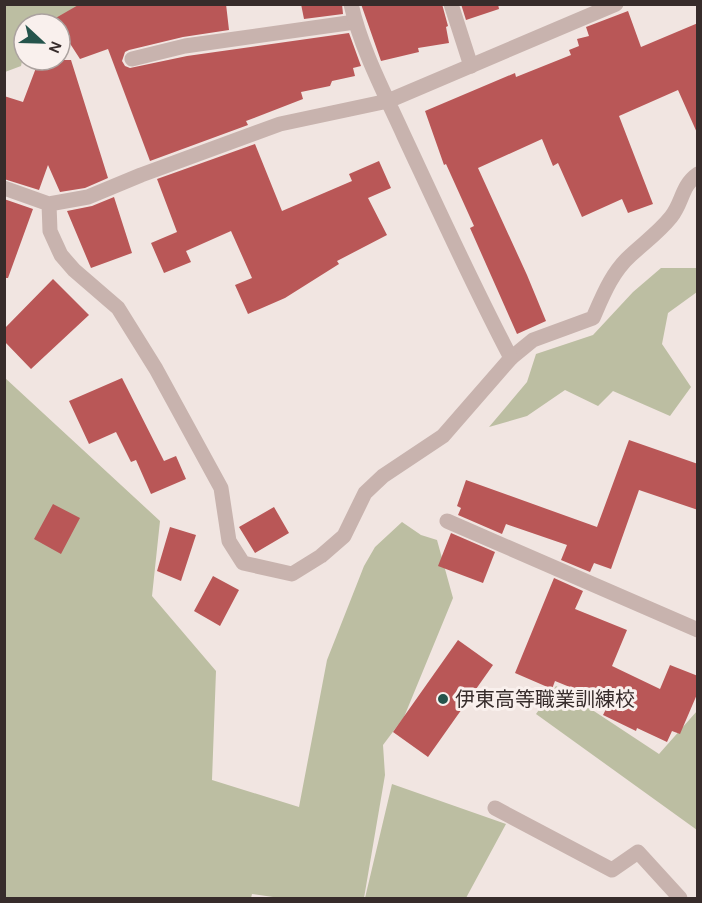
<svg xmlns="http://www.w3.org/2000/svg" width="702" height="903" font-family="Karla,'Noto Sans JP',sans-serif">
<rect width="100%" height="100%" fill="#f1e5e1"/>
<path fill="#bcbea2" d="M5,5h104l-45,35 -4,-1v-15h-36v28l-3,14 -16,6z
M661,268h36v24l-29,21 -6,31 29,43 -21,29 -57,-25 -15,15 -33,-16 -38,26 -38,11 38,-45 9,-28 57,-19 40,-43z
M4,377l156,144 -8,75 64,75 -4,109 87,27 28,-147 37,-94 11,-19 27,-25 19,13 16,5 16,58 -49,119 -21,28 2,30 -21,123h-84l-28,-4 -1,4h-246l-1,-292 2,-3 -2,-1z
M556,686l103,68 38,-43v119l-161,-116z
M392,784l114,40 -40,74h-101z"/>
<path fill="#b95757" d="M80,4h146l3,26 -46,7 -54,13 -4,2 -3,9 3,5 5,2 57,-12 162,-23 12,33 -8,2 2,8 -23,5 -2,5 -29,6 2,7 -57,22 2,4 -98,36 -42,-112 -28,10 -20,-31v-4h-3l-3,-5z
M301,4h41l1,10 -39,5z
M361,4h81l6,22 -2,1 3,16 -31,5 1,4 -38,9z
M461,4h37l1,5 -33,11z
M628,11l13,36 57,-24v112l-20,-45 -59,26 34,88 -25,9 -6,-14 -40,18 -24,-54 -5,3 -11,-27 -64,29 49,107 19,46 -29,13 -47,-106 4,-2 -28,-62 -2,1 -19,-54 90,-38 1,4 55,-22 -2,-5 10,-4 -2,-7 12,-3 -3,-9z
M39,60h32l37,118 -23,10 -25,4 -12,-27 -9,25 -35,-11v-83l19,6z
M255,144l27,67 70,-30 -3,-7 30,-13 12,27 -23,10 19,37 -50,26 2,3 -54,34 -37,16 -13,-29 17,-7 -21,-47 -45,20 5,11 -27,11 -13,-30 26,-11 -20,-53z
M114,197l18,56 -41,15 -24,-57 25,-5z
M4,199l29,10 -25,69h-4z
M53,279l36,36 -58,54 -27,-28v-12z
M122,378l42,83 12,-5 10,23 -35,15 -15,-34 -5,2 -15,-30 -27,12 -20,-43z
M629,440l69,24v46l-59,-20 -28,79 -17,-6 -4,9 -29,-12 6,-15 -61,-21 -4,10 -44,-19 3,-7 -4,-2 9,-26 131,47z
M53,504l27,14 -19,36 -27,-15z
M274,507l15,26 -34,20 -16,-26z
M170,527l26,8 -15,46 -24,-10z
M451,533l44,19 -12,31 -45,-17z
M213,576l26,14 -19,36 -26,-15z
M554,578l29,13 -8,18 52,21 -15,36 48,23 10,-24 28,11v16l-18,42 -8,-3 -5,11 -30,-14 -1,3 -33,-16 6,-12 -54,-22 -3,8 -37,-16z
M458,640l35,25 -65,92 -35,-25z"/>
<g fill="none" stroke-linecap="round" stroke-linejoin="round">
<path stroke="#c8b3ae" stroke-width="15" d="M451,4l20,62
M132,59l53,-13 170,-24
M511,358l22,-18 60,-22c10,-23 19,-46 38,-63 14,-13 28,-23 40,-38 12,-15 10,-31 27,-43
M495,808l117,62 26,-18 42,46"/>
<path stroke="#c8b3ae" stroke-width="15" d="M4,188l45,16 39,-7 53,-22 139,-51 108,-23 228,-97
M49,204l1,27 11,24 13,15 44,38 38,61 65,119 8,53 14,22 49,11 29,-18 23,-20 21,-43 18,-17 60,-40 68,-78c-38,-72 -72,-147 -107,-222 -19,-42 -43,-87 -53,-132
M447,521l251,109"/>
</g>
<circle fill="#25544c" stroke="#f9f0ed" stroke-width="2" cx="443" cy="699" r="6"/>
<g text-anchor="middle" stroke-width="6" stroke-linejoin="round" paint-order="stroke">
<g font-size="20" fill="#372c2b" stroke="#f9f0ed" text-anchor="start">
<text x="455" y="706">伊東高等職業訓練校</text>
</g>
</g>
<rect width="702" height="903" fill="none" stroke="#372c2b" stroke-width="12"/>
<g transform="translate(42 42) rotate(112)"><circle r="28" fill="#f9f0ed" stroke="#aba29f" stroke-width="1.5"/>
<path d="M0-4.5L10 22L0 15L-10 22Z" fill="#25544c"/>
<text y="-9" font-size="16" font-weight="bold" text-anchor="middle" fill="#372c2b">N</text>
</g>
</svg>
